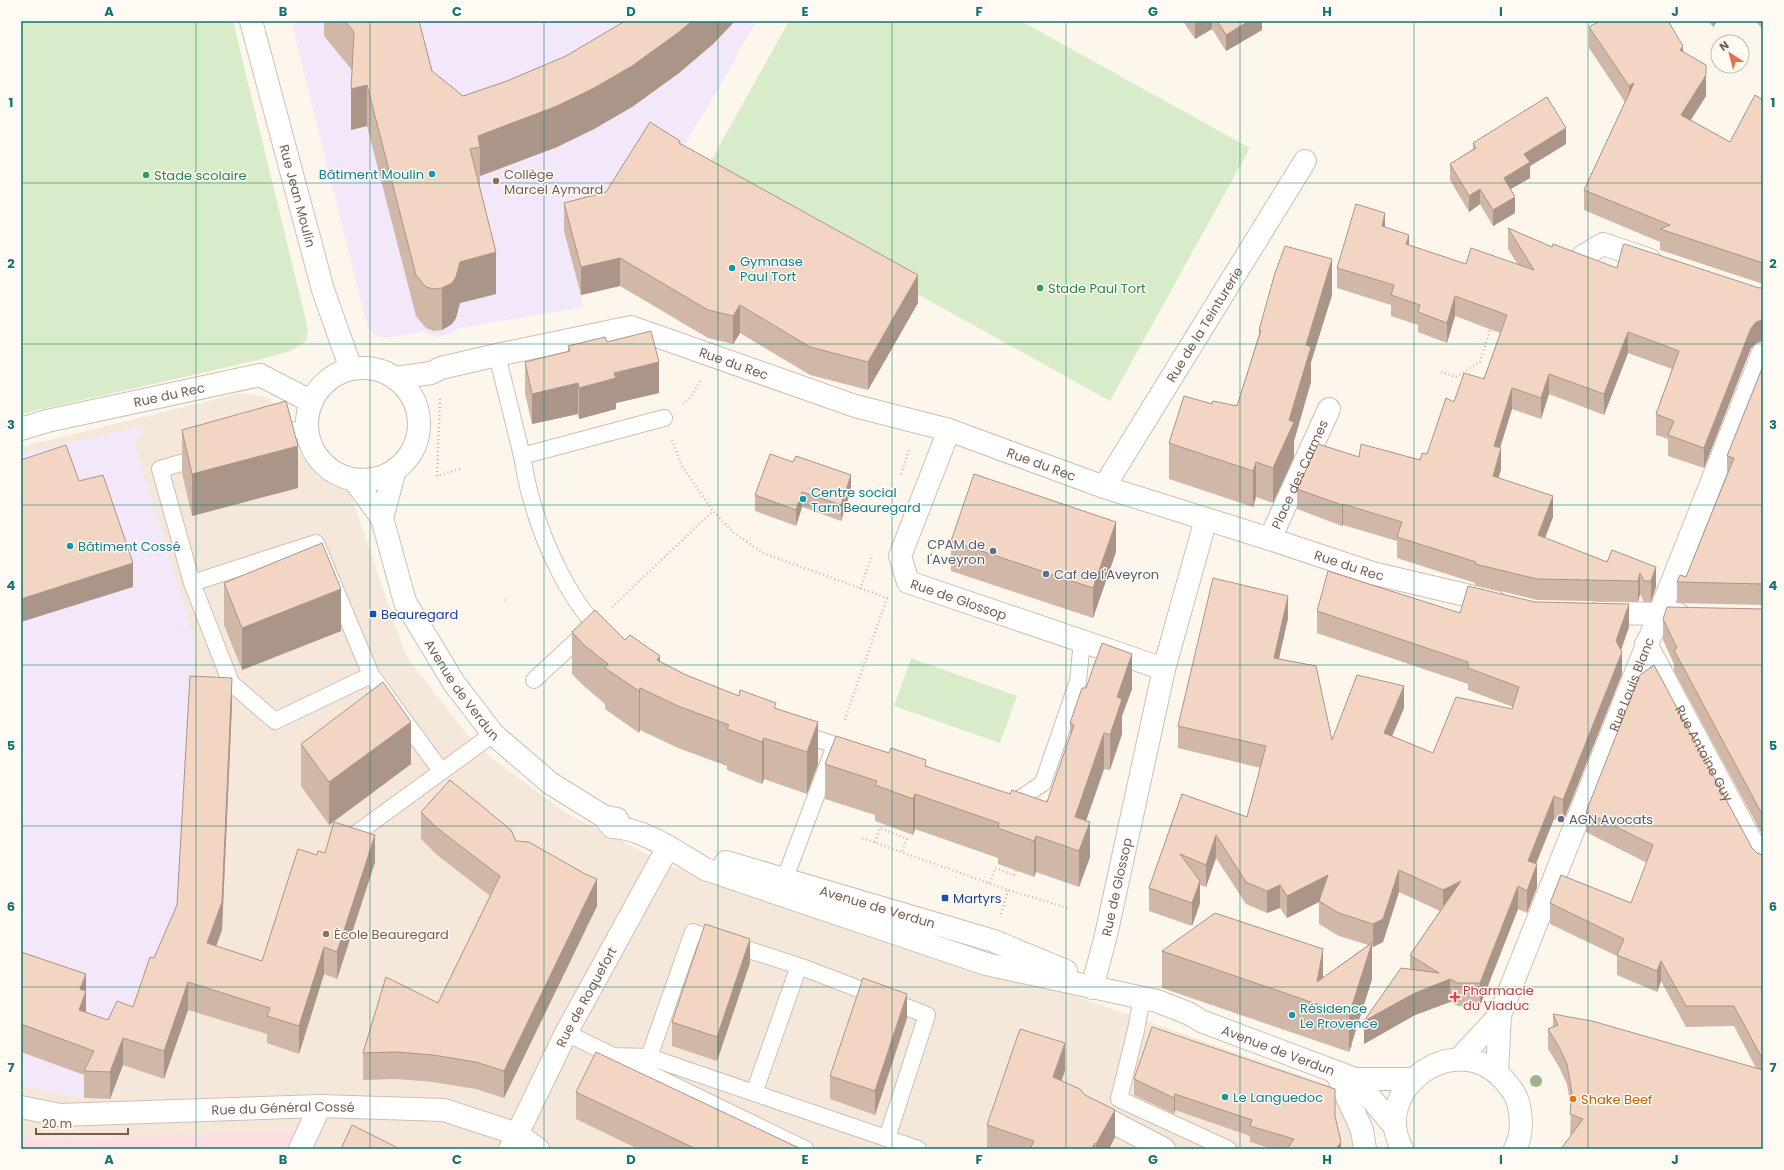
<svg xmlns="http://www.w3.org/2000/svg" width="1784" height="1170" font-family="Poppins,sans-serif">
<rect width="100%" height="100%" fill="#fdf6ec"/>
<path fill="#f5e8da" d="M240,393l30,5 32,59 49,38 55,161 71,91 89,66 105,53 387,124 284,100 14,59h-1335v-702z"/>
<path fill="#f3e8fa" d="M291,21h466l-19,31 -2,7 -139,232 -16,4 2,12 -124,21 -8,6 -13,3 -9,-2 -7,-3 -37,6 -9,-2 -9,-10z
M143,426h2l-3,9 -7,9 60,199 -18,289 -23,53 -14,-3 -56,116 -63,-12v-632z"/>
<path fill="#fbdfe3" d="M297,1131l-8,18h-268v-15l21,4 37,1z"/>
<path fill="#d8ecc9" d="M21,21h212l75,308 -2,12 -15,10 -33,9 -237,54z
M789,21h232l229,127 -140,253 -407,-226z
M911,658l106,38 -17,47 -106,-37z"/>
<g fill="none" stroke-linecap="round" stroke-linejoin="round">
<g stroke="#d1beb0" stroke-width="18">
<path id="lane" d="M497,355l25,101
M274,436l33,-9
M192,583l-32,-114 42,-12
M603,632c-32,-27 -60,-90 -71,-131 -5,-15 -7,-30 -10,-45l142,-38
M371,675l-55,-132 -124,40 39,100 44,38 96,-46 70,96
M534,680l53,-49
M798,733l56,18
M1006,802l6,2 31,-21 35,-102 4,-40
M353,836l140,-102
M785,878l48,-127
M1140,1008l-4,22 -17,69 109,50
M566,1033l239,116
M614,1056l35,1 269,92
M649,1057l44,-125 106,34 128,49 -40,123
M754,1093l45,-127"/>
</g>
<g stroke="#d1beb0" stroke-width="24">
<g id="street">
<path id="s1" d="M251,21l72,269 28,79"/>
<path d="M1583,256l20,-12 47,16"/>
<circle cx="363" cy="424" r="56"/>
<path id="s2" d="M396,378l35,-5 10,-5 56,-13 134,-28 224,79 94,24 155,57 166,52 102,34 123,29"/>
<path id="s3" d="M21,429l26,-8 213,-46 52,27"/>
<path id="s4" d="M949,430l-49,126 8,26 256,87"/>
<path id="s5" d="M354,480l28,38 23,84 49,81 39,51 57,49 53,33 14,3"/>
<path id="s6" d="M1104,487l201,-326"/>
<path d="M382,518l13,-48"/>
<path id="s7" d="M1270,539l59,-130"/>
<path d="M1598,613l80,1"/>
<path id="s8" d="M1646,644l117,219"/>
<path id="s9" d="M603,816l9,11c31,1 66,26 93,42l281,95 171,37 33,13 11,7 154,58h58"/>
<path id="s10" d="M726,862l268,79 72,30"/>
<path id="s11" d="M1092,988l14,-53 58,-266 42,-150"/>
<path d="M1336,1072l26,58 3,19"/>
<path d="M1355,1079l40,48"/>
<path id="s12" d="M21,1107l39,8 260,-9 124,4 73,24 21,15"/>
<path d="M1091,1111l73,38"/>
<path d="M300,1149l20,-43"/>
<path id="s13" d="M510,1149l56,-116 102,-186"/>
</g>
</g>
<g stroke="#d6c0b0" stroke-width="24">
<g id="secondary">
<path d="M1459,1059l41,-44"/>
<path id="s14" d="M1497,1072l3,-57 3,-8 260,-654"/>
<path d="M1402,1149c-32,-60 52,-120 99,-72 7,7 14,15 17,25 4,16 5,32 -3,47"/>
</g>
</g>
<path stroke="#d9b8a5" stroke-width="2.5" stroke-dasharray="1 3" stroke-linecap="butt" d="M1441,372l15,5 24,-15 11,-35
M440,399l-3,77 25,-8
M683,404l7,-6 11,-19
M672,440l10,26 31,45 21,22 29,20 124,45 -43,124
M901,474l8,-24 -2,-1
M860,589l12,-33
M504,600l4,-2
M612,607l101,-96
M862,838l146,52 60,18
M875,842l5,-14 27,11 -5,13
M990,883l5,-15 19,7 2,-5
M1001,914l7,-24
M1347,1045l8,2"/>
<use href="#lane" stroke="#fff" stroke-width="16"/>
<use href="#street" stroke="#fff" stroke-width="22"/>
<use href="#secondary" stroke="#fff" stroke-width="22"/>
</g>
<circle fill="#a0b28e" cx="1536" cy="1081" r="6"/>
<path fill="#d1b7a8" d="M324,21h95l13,50 31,25 44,-15 59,-25 54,-31v-4h115l-22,23 -34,29 -47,34 -38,22 -37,18 -77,29v12l16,106 -36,9 -4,15 -4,6 -10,6 -8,1 -8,-3 -10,-12 -49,-190 -16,4 1,-60 -28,-34z
M1183,21h79v9l-36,21 -14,-22 -17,10z
M1708,21h9l-4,6z
M1756,21h7v10z
M1589,27l94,25 23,44 -15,24 39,22 33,-42v184l-103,-34v-8l-76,-32v-20l41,-88 -36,-54z
M680,143l238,160 -50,87 -58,-15 -70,-42 -7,11 -25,-6 -88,-52 -39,9 -17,-64v-28l42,-11z
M1473,143l93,1 -36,22v12l-19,11 4,24 -22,13 -13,-22 -11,8 -19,-32v-16l23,-15z
M1385,227l24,18 57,19 52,1 -10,-16v-21l44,19 65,21 146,20v53h-1l-6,2 -5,5 -47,120 -36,-12v-17l-12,-4v-21l16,-45 -44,-16 -24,62 -55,-21 -8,25 -29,-10 -12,39 1,21 -2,9 54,39 -8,21 62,24 49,5v20l-5,15h-7l-4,-8 -2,8 -101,-2 -62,-15v-2l-78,-25v-17l-54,-16 -1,1 -45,-17v-20l62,-32 61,3 7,-6 27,-52 30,-23 16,-46 -45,-17 -8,27 -29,-11v-7l-27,-9v-11l-54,-17v-20z
M1332,295l-21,67v20l-17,59v16l-21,46 -17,-6 -3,10 -84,-28v-36l43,-39 25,2 22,-72v-4z
M607,342l52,51 -43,10v6l-37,10 -1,-5 -46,10 -7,-31v-31l43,-10v-6z
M1763,366v239l-86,-2v-21l9,-5 41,-103v-18z
M182,430l116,58 -106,28 -10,-43z
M770,454l81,36 -10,31 -39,-14 -6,19 -41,-15v-16z
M951,541l165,11 -23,66 -142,-47z
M224,583l117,48 -99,39 -18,-45z
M1763,609v227l-89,-165v-7l-11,-24v-21z
M1317,611l143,2 169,14 -8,23 1,24 -59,148 -9,-3 -18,45 1,23 -10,26 -9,-4 -38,97h-22l-8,-4 -35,13 -51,29 46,-75v-14l30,-44 -41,-19 -16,50 -10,5 -1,-1v33l-23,73 -187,-64v-37l161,27 45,-33 -29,-9 -20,-12v-22l-32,16 -7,-10 -13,5 -21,-9 -30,-46 -10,29 -6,-2v18l-8,23 -43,-15v-23l33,-94 65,23 14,-49 -83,-20v-22l110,-108 -9,41 53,81 72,-32 -12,28 41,17 79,-44 1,-2 -45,-17v-6l-151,-51z
M572,632l53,8 35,22 26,13 53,21 37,12 42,56 -11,30 -43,-15 -2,5 -35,-14v-4l-49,-18 -38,-18 -1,3 -34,-24v-5l-21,-18 -12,-12z
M1132,689l-10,27v18l-12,36 -6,-1 -18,51 4,37 -11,30 -43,-15 -2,5 -36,-13v-6l-83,-29 -2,6 -38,-14v-6l-50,-16v-35l101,3 84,27 37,8 23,-64v-15z
M232,705l-10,225 -6,16 46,15 55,-106 58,7 -38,117 -13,-5 -25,80 -32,-11v-9l-79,-24 -24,69 -41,-14 -13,34 -26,-1v-23l-63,-23v-100l65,22v38l22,8 25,-13 21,-49 23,-53z
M301,744l110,20 -82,61 -28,-39z
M421,812l95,29 81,65 -93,192 -28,-9 -43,-7 -36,-3 -34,1v-27l75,-50 52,-107 -53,-41 -16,-16z
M1586,812l166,36 5,5 6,2v294l-193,-15 1,-25 -4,-25 -8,-17 -11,-18v-20l5,-2v-13l203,54 -22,-42 -48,1 -25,-46 -4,11 -40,-17v-19l-67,-32v-21h81l16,-40 -61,-31z
M750,963l-33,98 -45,-15v-24z
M907,1018l-32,97 -45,-16v-23z
M1065,1071l-4,10 54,56 -6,12h-122v-24z
M1134,1079l201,38 6,32h-68l-23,-7v-6l-75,-26 -1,4 -40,-19z
M576,1092l225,57h-163l-62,-30z"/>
<path fill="#aa9588" d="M692,21h43l-22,23 -34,29 -47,34 -38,22 -37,18 -77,29v-29l-2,-11z
M1197,21h15v8l-17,10v-17z
M1249,21h13v9l-36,21v-16z
M1713,21h4l-4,6z
M1683,46v21l-3,-17z
M1706,75v21l-25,39v-20z
M1634,83l-5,24v-21z
M367,85v41l-16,4v-41z
M1566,128v16l-36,22v12l-26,15v-15l20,-24z
M1480,189v15l-11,8v-16z
M1515,197v16l-22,13v-16z
M1385,213v20l-3,-7z
M1409,235v20l-3,-11z
M496,252v42l-36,9 -4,15 -4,6 -10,6v-42l18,-26z
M620,258v28l-39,9v-28z
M1332,259v36l-21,67v20l-17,59v16l-21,46v-35l16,-48 17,-75z
M918,275v28l-50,87v-28z
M1455,296v20l-8,27v-20z
M740,305v28l-7,11v-28z
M1762,320v21l-6,2 -5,5 -47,120v-20l47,-120 5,-6z
M1628,332v21l-24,62v-21z
M659,362v31l-43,10v6l-37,10v-31l35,-15z
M1549,374v20l-8,25v-21z
M578,383v31l-46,10v-30z
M1512,388v21l-18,58v-21z
M298,446v42l-106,28v-42z
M1501,448v21l-8,27v-20z
M1256,462v35l-3,10v-36z
M851,475v15l-10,31v-16z
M802,492v15l-6,19v-16z
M1553,496v21l-15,39v-21z
M1343,504v21l-1,1v-21z
M1116,522v30l-23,66v-30z
M133,563v24l-112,35v-23z
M1656,567v20l-5,15v-21z
M1640,573v21l-2,8v-21z
M341,589v42l-99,39v-42z
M1288,596v22l-14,62v-22z
M1629,604v23l-13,37v-23z
M1622,652v22l-59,148v-22z
M1132,654v35l-10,27v18l-12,36v-35l7,-38z
M660,656v42l-3,-38z
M232,678v27l-10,225 -15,41v-28z
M1404,686v22l-20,47v-22z
M640,688v42l-1,3v-42z
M411,722v42l-82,61v-43z
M818,722v42l-11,30v-42z
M1104,733v36l-28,81 -1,-33z
M764,738v41l-2,5v-42z
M915,794v35l-2,6v-36z
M1554,796v23l-26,64v-22z
M1090,822v35l-11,30v-36z
M375,835v27l-38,117v-27z
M1216,835v23l-10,29v-22z
M1036,836v36l-2,5v-36z
M1537,864v23l-10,26v-22z
M1399,870v22l-16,50 -10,5v-23z
M1328,875l-9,27 -32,16v-22z
M597,879v27l-93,192v-27z
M1200,881v22l-8,23v-23z
M1461,881l-18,31v-22z
M1280,885v23l-13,5v-22z
M1518,886v23l-38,97v-23z
M750,939v24l-33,98v-24z
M1372,943v36l-23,73v-37z
M324,947v27l-25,80v-28z
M1323,949v37l-6,-4z
M1661,961v20l-4,11v-21z
M86,974v44l-7,-8 1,-21z
M1450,979v23l-35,13 -51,29v-23l51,-28z
M188,982v28l-24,69v-28z
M907,994v24l-32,97v-24z
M123,1038v27l-13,34v-27z
M1065,1043v28l-12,33v-27z
M1175,1094v16l-1,4v-16z
M1115,1110v27l-6,12h-13v-5z
M1341,1142v7h-5z
M1095,1143v6h-3z"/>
<path fill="#f3d5c3" stroke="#aa9588" d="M345,21h74l13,50 31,25 44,-15 59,-25 59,-35h67l-13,11 -47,34 -38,22 -37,18 -79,30 2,11 -10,2 26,103 -36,10 -4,15 -4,6 -10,5 -8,1 -8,-2 -10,-12 -49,-190 -16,4 3,-57z
M1217,21h32l-23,14z
M1600,21h68l15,25 -3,4 26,15v10l-25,40 49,27 25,-47 8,5v163l-103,-34 10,-4 -86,-35 50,-107 -5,3 -40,-59z
M1547,97l19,31 -42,26 6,8 -26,16 11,19 -22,13 -13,-21 -11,7 -19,-32 26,-16 -3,-5z
M650,122l30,19 -1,2 239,132 -50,87 -58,-15 -70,-42 -7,11 -25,-6 -88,-52 -39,9 -17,-64 42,-11z
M1356,204l29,9 -3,13 27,9 -3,9 60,20 5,-16 63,22 -26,-42 44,19 1,-3 64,24 6,-23 2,-1 134,44h4v32h-1l-6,2 -5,6 -47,120 -36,-13 6,-14 -18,-7 23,-63 -51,-19 -24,62 -55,-20 -8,24 -29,-10 -18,58 7,2 -8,28 60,20 -15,39 69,27 5,-12 44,17 -5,14h-7l-4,-8 -2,8 -101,-2 -62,-15 1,-2 -79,-25 5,-15 -59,-18 -1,1 -45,-16 21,-45 41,13 2,-13 59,16 2,-7 5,1 19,-56 8,4 10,-29 20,6 23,-64 -52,-19 -8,27 -29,-11 2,-7 -29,-10 3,-10 -57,-17z
M1285,246l47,13 -26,86 5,2 -22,73 5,2 -21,46 -17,-6 -3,9 -84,-28 15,-47 28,8 1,-3 24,5 24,-76h-2l16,-57z
M651,331l8,31 -45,11 2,5 -37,10 -1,-5 -46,11 -7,-32 45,-11 -2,-5 37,-9 2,5z
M1763,366v218l-86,-2 3,-7 6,2 48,-119 -7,-2z
M286,401l12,45 -106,28 -10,-44z
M66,445l13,36 24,-6 30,88 -112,36v-139z
M770,454l23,8 3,-6 55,19 -10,30 -39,-13 -6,18 -41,-15z
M974,474l142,48 -23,66 -142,-47z
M322,543l19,46 -99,39 -18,-45z
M1328,571l132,42 8,-27 67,16 94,2 -13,37 6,11 -59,148 -9,-4 -26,65 9,3 -10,27 -9,-5 -38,97h-22l-8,-4 -35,14 -51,28 37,-53 38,5 -29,-18 51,-74 -18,9 -44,-20 -16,49 -10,5 -34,-11 -20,-12 9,-26 -41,21 -7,-11 -13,6 -21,-9 -30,-47 -10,30 -26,-11 20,27 -8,22 -43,-15 33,-94 65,23 19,-71 -88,-20 35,-148 75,18 -14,62 42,8 16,74 25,-65 47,11 -20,47 49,20 23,-56 56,12 7,-22 -51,-19v-6l-151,-51z
M1667,607l96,2v207l-89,-166 3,-2 -14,-29z
M595,610l30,30 5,-5 30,21 -3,4 29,15 53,21 1,-6 36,13 -2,5 44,14 -11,30 -43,-14 -2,4 -35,-13 2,-4 -51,-19 -38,-18 -1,3 -34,-23 3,-4 -24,-19 -12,-13z
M1102,643l30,11 -15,43 5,2 -12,36 -6,-2 -29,84 15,5 -11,29 -43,-15 -2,5 -36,-13 1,-5 -84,-29 -2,5 -38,-14 2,-4 -52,-17 11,-28 53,17 2,-5 35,12 -1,6 85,28 2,-4 35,12 27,-77 -4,-2 12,-35h4z
M1654,665l98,183 5,5 6,2v205l-29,-54h-48l-25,-45 -4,10 -40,-16 7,-16 -74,-36 11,-28 70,28 22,-58 -67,-33 54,-137z
M190,676l42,2 -10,224 -15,41 55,18 36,-112 19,6 1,-4 7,2 9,-31 41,13 -38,117 -13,-5 -25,79 -32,-10 3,-8 -82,-26 -24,69 -41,-13 -13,34 -26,-1 10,-20 -73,-27v-72l65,22 -6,15 6,2 -7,19 29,10 9,-19 16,6 17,-50 4,1 23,-53z
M383,682l28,40 -82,60 -28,-38z
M450,780l61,50 5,11 13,1 56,32 12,5 -93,192 -28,-9 -43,-7 -36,-3 -34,1 23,-76 52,26 62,-127 -63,-48 -16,-16z
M1215,913l108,36 -6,33 55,-39 -23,72 -187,-64z
M705,924l45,15 -33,98 -45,-15z
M863,978l44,16 -32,97 -45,-15z
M1553,1014l39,7 171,49v79h-202l22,-30 -13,-5 2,-21 -5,-29 -8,-17 -11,-18 10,-4z
M1152,1027l183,62v27l6,26 -5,7h-49l7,-10 -44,-13 2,-6 -77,-26 -1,4 -40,-19z
M1020,1029l45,14 -12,34 27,12 5,6 30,15 -19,34 -1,-1 -3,6h-62l4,-8 -47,-16z
M596,1052l205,97h-105l-120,-57z
M352,1125l48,24h-59z
M21,1146l5,3h-5z"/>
<path fill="none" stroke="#0f766e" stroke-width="1" stroke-opacity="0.55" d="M196,21v1128M370,21v1128M544,21v1128M718,21v1128M892,21v1128M1066,21v1128M1240,21v1128M1414,21v1128M1588,21v1128M21,183h1742M21,344h1742M21,505h1742M21,665h1742M21,826h1742M21,987h1742"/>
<g fill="#0f9aa8" stroke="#fffaf3" stroke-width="1.5">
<circle cx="432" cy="174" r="4"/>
<circle cx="732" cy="268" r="4"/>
<circle cx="803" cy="499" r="4"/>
<circle cx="70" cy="546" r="4"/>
<circle cx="1292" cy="1015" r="4"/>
<circle cx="1225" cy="1097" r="4"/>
</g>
<g fill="#2e9e5b" stroke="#fffaf3" stroke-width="1.5">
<circle cx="146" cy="175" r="4"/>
<circle cx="1040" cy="288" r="4"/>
</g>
<g fill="#8d6e63" stroke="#fffaf3" stroke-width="1.5">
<circle cx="496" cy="181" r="4"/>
<circle cx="326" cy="934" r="4"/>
</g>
<g fill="#5c6f8a" stroke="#fffaf3" stroke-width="1.5">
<circle cx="993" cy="551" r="4"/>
<circle cx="1046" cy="574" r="4"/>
<circle cx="1561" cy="819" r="4"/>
</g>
<g fill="#1a4fb4" stroke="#fffaf3" stroke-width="1.5">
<rect x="369" y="610" width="8" height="8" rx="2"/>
<rect x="941" y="894" width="8" height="8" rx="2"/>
</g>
<path fill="#e0444e" stroke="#fffaf3" stroke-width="1.5" d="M1453 991h4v4h4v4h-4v4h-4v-4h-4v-4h4z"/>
<circle fill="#e8710a" stroke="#fffaf3" stroke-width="1.5" cx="1573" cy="1099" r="4"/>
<g text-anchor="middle" stroke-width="3" stroke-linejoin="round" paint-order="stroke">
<g font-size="13" fill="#0d838f" stroke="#fffaf3" text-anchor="start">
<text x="424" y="179" text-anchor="end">Bâtiment Moulin</text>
<text x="740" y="266">Gymnase<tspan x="740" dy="15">Paul Tort</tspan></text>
<text x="811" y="497">Centre social<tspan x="811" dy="15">Tarn Beauregard</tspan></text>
<text x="78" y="551">Bâtiment Cossé</text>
<text x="1300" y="1013">Résidence<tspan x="1300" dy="15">Le Provence</tspan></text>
<text x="1233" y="1102">Le Languedoc</text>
</g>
<g font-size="13" fill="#785e54" stroke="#fffaf3" text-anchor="start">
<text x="504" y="179">Collège<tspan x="504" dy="15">Marcel Aymard</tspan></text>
<text x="334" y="939">École Beauregard</text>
</g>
<g font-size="13" fill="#27864d" stroke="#fffaf3" text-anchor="start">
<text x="154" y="180">Stade scolaire</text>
<text x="1048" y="293">Stade Paul Tort</text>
</g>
<g font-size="13" fill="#7a5c4d" stroke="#fffaf3">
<text dy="5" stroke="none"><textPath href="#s1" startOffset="181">Rue Jean Moulin</textPath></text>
<text dy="5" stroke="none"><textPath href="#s6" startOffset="191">Rue de la Teinturerie</textPath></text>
<text dy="5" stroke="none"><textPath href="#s2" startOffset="350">Rue du Rec</textPath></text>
<text dy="5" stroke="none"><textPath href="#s3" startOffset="152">Rue du Rec</textPath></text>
<text dy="5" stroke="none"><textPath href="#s2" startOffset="674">Rue du Rec</textPath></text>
<text dy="5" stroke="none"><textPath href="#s7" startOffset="71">Place des Carmes</textPath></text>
<text dy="5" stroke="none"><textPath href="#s2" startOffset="998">Rue du Rec</textPath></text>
<text dy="5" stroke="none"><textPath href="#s4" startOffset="216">Rue de Glossop</textPath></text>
<text dy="5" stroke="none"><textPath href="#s14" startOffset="413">Rue Louis Blanc</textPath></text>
<text dy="5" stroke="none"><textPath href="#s5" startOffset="239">Avenue de Verdun</textPath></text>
<text dy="5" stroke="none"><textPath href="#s8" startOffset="124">Rue Antoine Guy</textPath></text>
<text dy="5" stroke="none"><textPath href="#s11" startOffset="104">Rue de Glossop</textPath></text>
<text dy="5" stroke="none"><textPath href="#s10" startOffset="158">Avenue de Verdun</textPath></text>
<text dy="5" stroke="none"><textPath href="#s13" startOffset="170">Rue de Roquefort</textPath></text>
<text dy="5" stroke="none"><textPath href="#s9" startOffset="720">Avenue de Verdun</textPath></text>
<text dy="5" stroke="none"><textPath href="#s12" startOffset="263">Rue du Général Cossé</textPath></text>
</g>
<g font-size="13" fill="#4e5e75" stroke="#fffaf3" text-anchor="start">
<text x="985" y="549" text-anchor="end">CPAM de<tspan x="985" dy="15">l'Aveyron</tspan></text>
<text x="1054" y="579">Caf de l'Aveyron</text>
<text x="1569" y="824">AGN Avocats</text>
</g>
<g font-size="13" fill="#164399" stroke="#fffaf3" text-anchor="start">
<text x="381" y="619">Beauregard</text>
<text x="953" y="903">Martyrs</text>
</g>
<g font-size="13" fill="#be3a42" stroke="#fffaf3" text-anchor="start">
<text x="1463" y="995">Pharmacie<tspan x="1463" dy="15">du Viaduc</tspan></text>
</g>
<g font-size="13" fill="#c56008" stroke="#fffaf3" text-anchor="start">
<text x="1581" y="1104">Shake Beef</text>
</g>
</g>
<rect width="1784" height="1170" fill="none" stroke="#fffaf3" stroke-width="44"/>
<g transform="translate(1730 54) rotate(324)"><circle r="19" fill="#fffaf3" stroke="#cabbb1"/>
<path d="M0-3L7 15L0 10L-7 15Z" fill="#e76f51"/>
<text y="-6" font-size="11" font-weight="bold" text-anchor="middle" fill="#7a5c4d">N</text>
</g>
<path d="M36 1128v6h92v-6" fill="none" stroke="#7a5c4d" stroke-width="2"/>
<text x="42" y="1128" font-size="12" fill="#7a5c4d" stroke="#fffaf3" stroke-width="3" paint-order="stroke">20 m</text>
<rect x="22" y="22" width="1740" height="1126" fill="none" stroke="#0f766e" stroke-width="1.5"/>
<g font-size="13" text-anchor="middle" font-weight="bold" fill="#0f766e">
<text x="109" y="16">A</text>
<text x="283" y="16">B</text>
<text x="457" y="16">C</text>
<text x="631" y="16">D</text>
<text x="805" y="16">E</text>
<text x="979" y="16">F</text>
<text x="1153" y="16">G</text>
<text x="1327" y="16">H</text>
<text x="1501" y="16">I</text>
<text x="1675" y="16">J</text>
<text x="11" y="107">1</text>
<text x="1773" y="107">1</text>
<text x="11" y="268">2</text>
<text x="1773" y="268">2</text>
<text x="11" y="429">3</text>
<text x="1773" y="429">3</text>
<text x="11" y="590">4</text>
<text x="1773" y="590">4</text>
<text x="11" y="750">5</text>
<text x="1773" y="750">5</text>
<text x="11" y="911">6</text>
<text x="1773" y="911">6</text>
<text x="11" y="1072">7</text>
<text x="1773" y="1072">7</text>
<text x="109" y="1164">A</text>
<text x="283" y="1164">B</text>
<text x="457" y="1164">C</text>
<text x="631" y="1164">D</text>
<text x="805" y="1164">E</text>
<text x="979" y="1164">F</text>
<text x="1153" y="1164">G</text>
<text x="1327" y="1164">H</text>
<text x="1501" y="1164">I</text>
<text x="1675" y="1164">J</text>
</g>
</svg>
